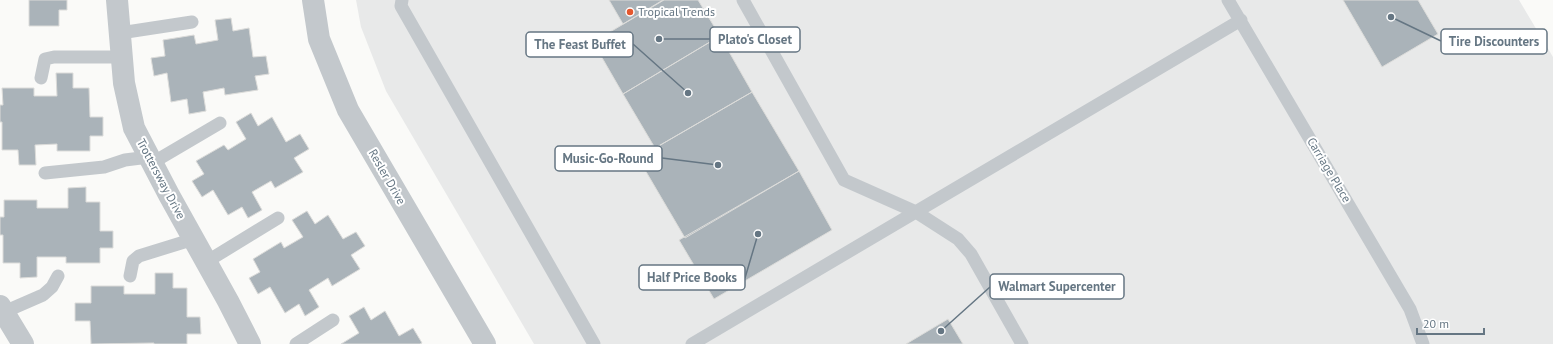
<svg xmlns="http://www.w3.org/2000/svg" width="1553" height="344" font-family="'PT Sans',sans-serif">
<rect width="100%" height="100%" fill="#fafaf8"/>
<path fill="#e8e9e9" d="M356,0h1163l34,57v287h-1019l-148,-253 -25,-64z"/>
<path fill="#aab3b9" stroke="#dcdcda" d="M29,0h38v10h-8v16h-30z
M609,0h54l-40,24z
M664,0h34l22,36 -97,58 -30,-52z
M1343,0h75l20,34 -56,33z
M231,18l2,13 16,-3 4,29 13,-1 3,18 -14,2 3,14 -33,5 -1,-7 -21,4 3,19 -17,3 -2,-15 -16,3 -4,-29 -13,3 -3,-18 14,-2 -2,-16 31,-5 2,9 22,-4 -3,-20z
M720,36l32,56 -97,56 -32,-54z
M56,73h17v15h16l1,29h13v19h-13v15h-33v-7l-22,1 1,20h-17l-1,-15h-16v-28h-2v-17h3l-1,-17h32v8h23z
M752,92l47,79 -114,67 -47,-80z
M251,113l7,13 14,-9 14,25 14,-8 9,15 -15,9 9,14 -28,16 -4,-7 -19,11 10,18 -14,8 -6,-11 -14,8 -15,-25 -11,7 -10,-16 12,-7 -8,-13 28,-16 4,5 18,-11 -10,-17z
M799,171l33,59 -118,69 -35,-59z
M86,187v15h14v29h13v17h-13v15h-34v-6h-29v20l-17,1v-15h-17v-28h-3v-18h4v-17h33v8h31v-20z
M307,211l8,13 13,-9 15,24 13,-7 9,14 -14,9 9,14 -28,17 -4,-8 -19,12 10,17 -14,9 -6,-12 -14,9 -15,-26 -12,7 -9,-16 11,-6 -7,-13 28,-17 3,6 19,-11 -11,-17z
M155,273h18v15h14v29h13l1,17h-14v10h-33v-1l-63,1 -1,-23h-15v-18h16v-17h33v8h31z
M364,307l7,13 14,-9 14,25 14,-8 9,15 -2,1h-79l18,-11 -10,-17z
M948,319l15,25h-57z"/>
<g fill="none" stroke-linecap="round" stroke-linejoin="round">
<path stroke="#c3c8cc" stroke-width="13" d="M402,0l-1,6 193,338
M743,0l101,180 72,32 42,27 13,15 51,90
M1228,0l182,309 13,35
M120,33l72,-11
M41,78l4,-19 9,-2h68
M152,163l68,-40
M45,173l59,-6 21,-7 24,-3
M206,262l72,-44
M130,276l3,-15 6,-5 55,-17
M4,312l39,-17 9,-8 6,-11
M296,344l37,-24
M692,344l549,-324"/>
<path stroke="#c3c8cc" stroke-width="22" d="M117,0l7,83 10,45 35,67 59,106 22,43
M313,0l6,39 29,71 137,234
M0,306l23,38"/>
</g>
<circle fill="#e4572e" stroke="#fff" stroke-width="1.5" cx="630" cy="12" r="4"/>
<g text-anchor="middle" stroke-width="4" stroke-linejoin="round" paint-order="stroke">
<g font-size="12" fill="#657683" stroke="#fff" text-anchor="start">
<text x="638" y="16">Tropical Trends</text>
</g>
<g font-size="12" fill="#657683" stroke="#fff">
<text transform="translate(1329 170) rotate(59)" y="4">Carriage Place</text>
<text transform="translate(387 177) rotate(60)" y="4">Resler Drive</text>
<text transform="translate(161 179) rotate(62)" y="4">Trottersway Drive</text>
</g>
</g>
<path fill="none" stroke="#657683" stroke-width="1.5" d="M659 39L710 39M1391 17L1441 41M688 93L633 44M718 165L662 158M758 234L745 278M941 331L990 287"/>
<g fill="#657683" stroke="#fff" stroke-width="1.5">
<circle cx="659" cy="39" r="4"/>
<circle cx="1391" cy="17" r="4"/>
<circle cx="688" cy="93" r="4"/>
<circle cx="718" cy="165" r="4"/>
<circle cx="758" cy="234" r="4"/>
<circle cx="941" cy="331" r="4"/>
</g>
<g fill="#fff" stroke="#657683" stroke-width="1.5">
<rect x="710" y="27" width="90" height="25" rx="4"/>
<rect x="1441" y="29" width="106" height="25" rx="4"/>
<rect x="526" y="32" width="107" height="25" rx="4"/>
<rect x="555" y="146" width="107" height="25" rx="4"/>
<rect x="639" y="265" width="106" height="25" rx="4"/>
<rect x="990" y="274" width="134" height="25" rx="4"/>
</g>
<g font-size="13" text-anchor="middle" font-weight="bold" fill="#657683">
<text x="755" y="44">Plato's Closet</text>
<text x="1494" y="46">Tire Discounters</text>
<text x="580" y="49">The Feast Buffet</text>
<text x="608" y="163">Music-Go-Round</text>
<text x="692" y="282">Half Price Books</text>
<text x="1057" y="291">Walmart Supercenter</text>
</g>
<path d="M1417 328v6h67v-6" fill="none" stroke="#657683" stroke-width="2"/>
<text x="1423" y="328" font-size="12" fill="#657683" stroke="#ffffff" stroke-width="3" paint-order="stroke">20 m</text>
</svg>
